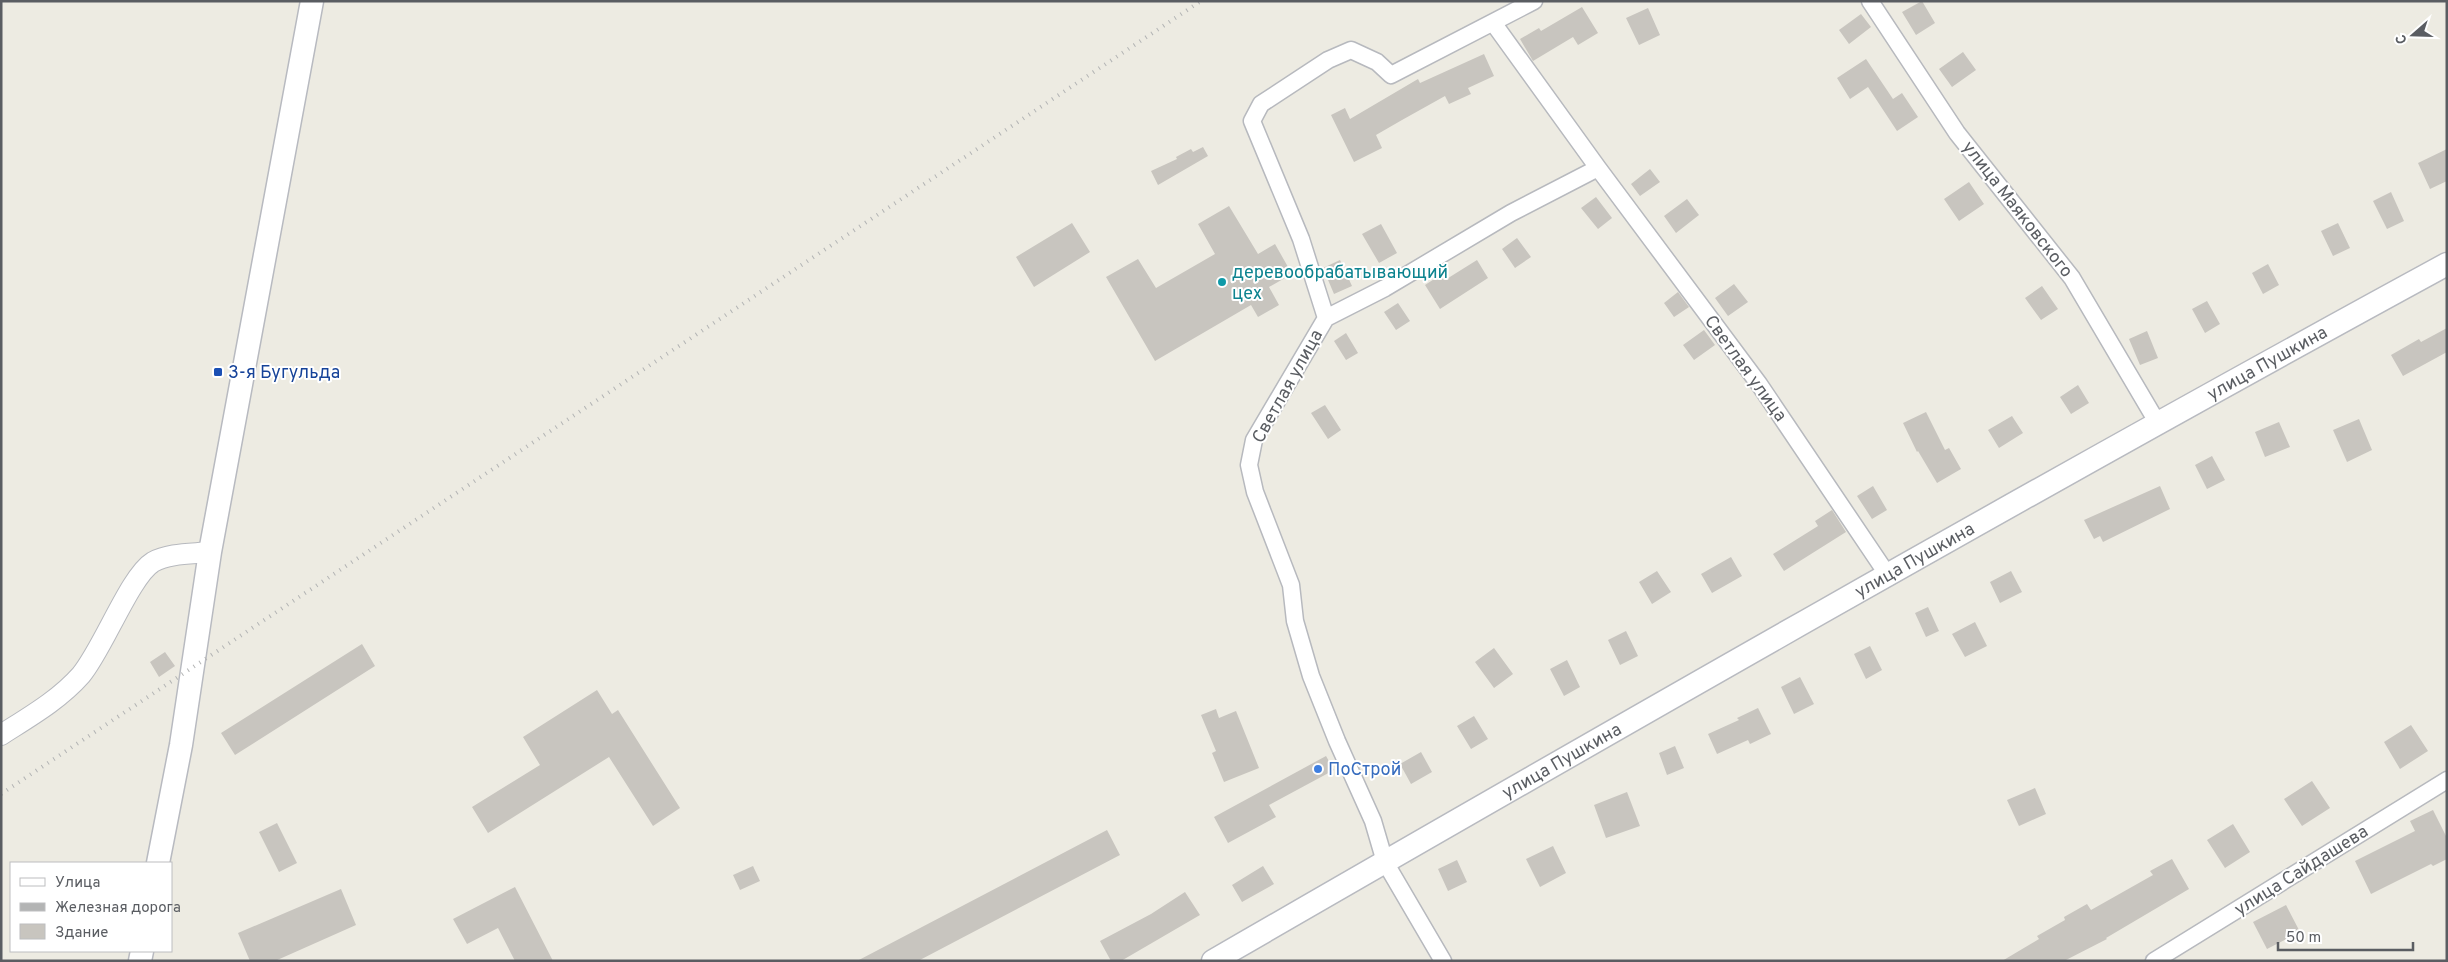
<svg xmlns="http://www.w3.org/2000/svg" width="2448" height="962" font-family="Overpass,sans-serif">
<rect width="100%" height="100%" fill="#edebe2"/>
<path fill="#c8c5bf" d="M1922,1l13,22 -19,12 -14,-23z
M1582,7l16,26 -20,12 -5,-8 -40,24 -13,-22 19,-11 2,3z
M1648,8l12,27 -21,10 -13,-27z
M1861,14l10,13 -22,17 -10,-14z
M1963,52l13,18 -24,17 -13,-18z
M1484,54l10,22 -26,12 3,6 -22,10 -4,-8 -43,24 -26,15 6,13 -28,14 -23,-47 14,-7 5,11 68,-40 2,4z
M1866,59l27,40 9,-6 16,24 -21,14 -29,-44 -18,12 -13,-21z
M1203,147l5,9 -50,29 -7,-14 26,-12 -1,-2 15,-8 2,3z
M2447,149v32l-17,8 -12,-26z
M1650,169l10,13 -20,14 -9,-12z
M1969,182l15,22 -25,17 -15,-22z
M2391,192l13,29 -17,8 -14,-28z
M1596,197l16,21 -14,11 -17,-21z
M1687,199l12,16 -23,18 -12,-17z
M1229,206l29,48 17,-10 17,30 -23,13 10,18 -21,12 -7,-12 -96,56 -49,-84 32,-18 18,29 59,-34 -17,-30z
M1072,223l18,29 -56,35 -18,-30z
M2338,223l12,25 -17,8 -12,-25z
M1381,224l16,29 -18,10 -17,-29z
M1517,238l14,19 -16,11 -13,-19z
M1340,260l12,26 -18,8 -11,-26z
M1477,260l11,18 -48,31 -15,-24 17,-11 3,6z
M2268,264l11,21 -16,9 -11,-21z
M1734,284l14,18 -20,14 -13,-18z
M2042,286l16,23 -17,11 -16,-22z
M1678,292l11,15 -15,10 -10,-14z
M2207,301l13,23 -15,9 -13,-24z
M1398,303l12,18 -14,9 -12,-18z
M2447,328v24l-44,24 -12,-21 28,-16 2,3z
M1704,330l11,15 -21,15 -11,-15z
M2147,331l11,27 -18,7 -11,-26z
M1346,333l12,20 -12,7 -12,-19z
M2078,385l11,18 -18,11 -11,-17z
M1325,405l16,25 -13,9 -17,-26z
M1926,412l19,38 4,-2 12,21 -24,14 -19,-32 -1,1 -14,-29z
M2012,416l11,17 -24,15 -11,-18z
M2359,419l13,31 -25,12 -14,-32z
M2279,422l11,25 -25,10 -10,-25z
M2212,456l13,24 -18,9 -12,-24z
M1873,486l14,24 -15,9 -15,-23z
M2160,486l10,23 -67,33 -3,-6 -6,3 -10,-19z
M1832,510l14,22 -62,39 -11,-17 45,-28 -3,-5z
M1731,557l11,19 -30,17 -11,-19z
M1657,571l14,21 -19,12 -13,-22z
M2011,571l11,21 -22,11 -10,-21z
M1928,607l11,24 -13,6 -11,-24z
M1975,622l12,24 -22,11 -13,-23z
M1626,631l12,25 -18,9 -12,-25z
M362,644l13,22 -140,89 -14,-22z
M1870,646l12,24 -16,9 -12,-25z
M1494,648l19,26 -19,14 -19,-26z
M165,652l10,14 -16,11 -9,-15z
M1567,660l13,27 -16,9 -14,-27z
M1800,677l14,27 -20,10 -13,-27z
M597,690l15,24 6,-4 62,98 -27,18 -44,-69 -121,76 -16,-26 68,-42 -17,-28z
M1758,708l13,26 -21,10 -2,-4 -31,14 -9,-20 31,-14 -2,-2z
M1216,709l3,9 17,-7 23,57 -35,14 -12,-29 4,-2 -15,-36z
M1474,716l14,23 -17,10 -14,-23z
M2411,725l17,26 -28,18 -16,-27z
M1675,746l9,22 -17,7 -8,-22z
M1421,752l11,20 -21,12 -11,-20z
M1326,756l8,14 -65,35 7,12 -48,26 -14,-26z
M2312,781l18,27 -28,18 -18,-27z
M2035,788l11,26 -27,12 -12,-26z
M1627,792l13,34 -34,12 -12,-33z
M2433,810l14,28v21l-14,7 -2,-2 -60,30 -16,-33 60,-30 -5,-10z
M277,823l20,40 -18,9 -20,-40z
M2233,824l17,28 -25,16 -18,-28z
M1107,830l13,25 -202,106h-61z
M1553,846l13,27 -26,14 -14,-28z
M2172,859l17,30 -83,49 1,1 -43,22h-62l37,-22 -2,-3 28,-16 -1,-3 23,-13 4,6 62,-35 -3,-4z
M1457,860l10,22 -19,9 -10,-22z
M753,866l7,15 -20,9 -7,-15z
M1263,866l11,18 -32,18 -10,-17z
M515,887l38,74h-38l-17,-33 -31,16 -14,-25z
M341,889l15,36 -81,36h-25l-12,-28z
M1185,892l15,23 -79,46h-10l-11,-20 51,-27z
M2286,905l14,27 -33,17 -14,-27z"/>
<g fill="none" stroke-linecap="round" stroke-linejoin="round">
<g stroke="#b7b9be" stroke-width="19">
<path id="minor" d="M1870,1l87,132 115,145 85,144
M1494,24l104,144 161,216 128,190
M1326,318l-25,-79 -49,-118 9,-17 67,-44 23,-10 26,12 14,13 143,-74
M1443,961l-58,-99 -12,-41 -36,-80 -26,-65 -16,-55 -4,-36 -36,-93 -6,-27 5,-25 72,-122 59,-30 126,-75 87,-45
M2154,961l293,-181"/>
</g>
<g stroke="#b7b9be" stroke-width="22">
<path id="tertiary" d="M1,735c28,-18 58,-35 80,-60 22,-26 49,-99 72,-113 16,-9 40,-8 57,-10"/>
</g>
<g stroke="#b8bac0" stroke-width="25">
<g id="secondary">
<path d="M158,863l23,-118 29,-193 102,-551"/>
<path d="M140,961l2,-10"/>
<path id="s1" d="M1213,961c409,-236 819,-471 1234,-697"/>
</g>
</g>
<use href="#minor" stroke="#fff" stroke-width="16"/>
<use href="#tertiary" stroke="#fff" stroke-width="20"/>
<use href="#secondary" stroke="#fff" stroke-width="22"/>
<path stroke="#b3b4b4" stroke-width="4" stroke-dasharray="1 6" stroke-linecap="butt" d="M1,794l1200,-793"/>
</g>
<circle fill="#0f9aa8" stroke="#fff" stroke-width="2" cx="1222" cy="282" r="5"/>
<rect fill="#1a4fb4" stroke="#fff" stroke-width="2" x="213" y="367" width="10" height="10" rx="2.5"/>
<circle fill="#3f7fe0" stroke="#fff" stroke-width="2" cx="1318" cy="769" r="5"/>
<g text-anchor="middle" stroke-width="4" stroke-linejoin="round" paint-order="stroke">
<g font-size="18" fill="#5a5d62" stroke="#fff">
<text transform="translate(2018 209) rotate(52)" y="6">улица Маяковского</text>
<text dy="6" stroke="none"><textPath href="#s1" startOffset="1212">улица Пушкина</textPath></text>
<text transform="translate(1746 368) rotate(54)" y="6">Светлая улица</text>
<text transform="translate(1287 386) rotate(-61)" y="6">Светлая улица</text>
<text dy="6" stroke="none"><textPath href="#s1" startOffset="808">улица Пушкина</textPath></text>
<text dy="6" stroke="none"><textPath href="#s1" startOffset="402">улица Пушкина</textPath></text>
<text transform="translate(2301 870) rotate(-32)" y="6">улица Сайдашева</text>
</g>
<g font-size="18" fill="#0d838f" stroke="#fff" text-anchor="start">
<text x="1232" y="278">деревообрабатывающий<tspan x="1232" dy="21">цех</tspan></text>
</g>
<g font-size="18" fill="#164399" stroke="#fff" text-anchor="start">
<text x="228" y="378">3-я Бугульда</text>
</g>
<g font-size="18" fill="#366cbe" stroke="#fff" text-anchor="start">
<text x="1328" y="775">ПоСтрой</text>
</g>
</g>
<rect width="2448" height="962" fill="none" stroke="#5a5d62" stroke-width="5"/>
<rect x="10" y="862" width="162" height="90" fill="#ffffff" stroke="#bdbec0"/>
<rect x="20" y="878" width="25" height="8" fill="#ffffff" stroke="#bdbec0"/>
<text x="55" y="887" font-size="15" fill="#5a5d62">Улица</text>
<rect x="20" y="903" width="25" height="8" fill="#b3b4b4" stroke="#bdbec0"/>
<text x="55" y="912" font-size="15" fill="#5a5d62">Железная дорога</text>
<rect x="20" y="924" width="25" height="15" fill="#c8c5bf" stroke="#bdbec0"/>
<text x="55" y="937" font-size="15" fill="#5a5d62">Здание</text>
<g transform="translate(2413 35) rotate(250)" stroke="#ffffff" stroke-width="4" paint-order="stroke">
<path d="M0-4L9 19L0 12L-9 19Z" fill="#5a5d62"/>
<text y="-8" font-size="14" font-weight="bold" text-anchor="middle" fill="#5a5d62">С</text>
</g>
<path d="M2278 942v8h135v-8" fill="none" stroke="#5a5d62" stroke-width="2.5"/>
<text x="2286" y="942" font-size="15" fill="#5a5d62" stroke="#ffffff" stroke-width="4" paint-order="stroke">50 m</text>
</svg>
